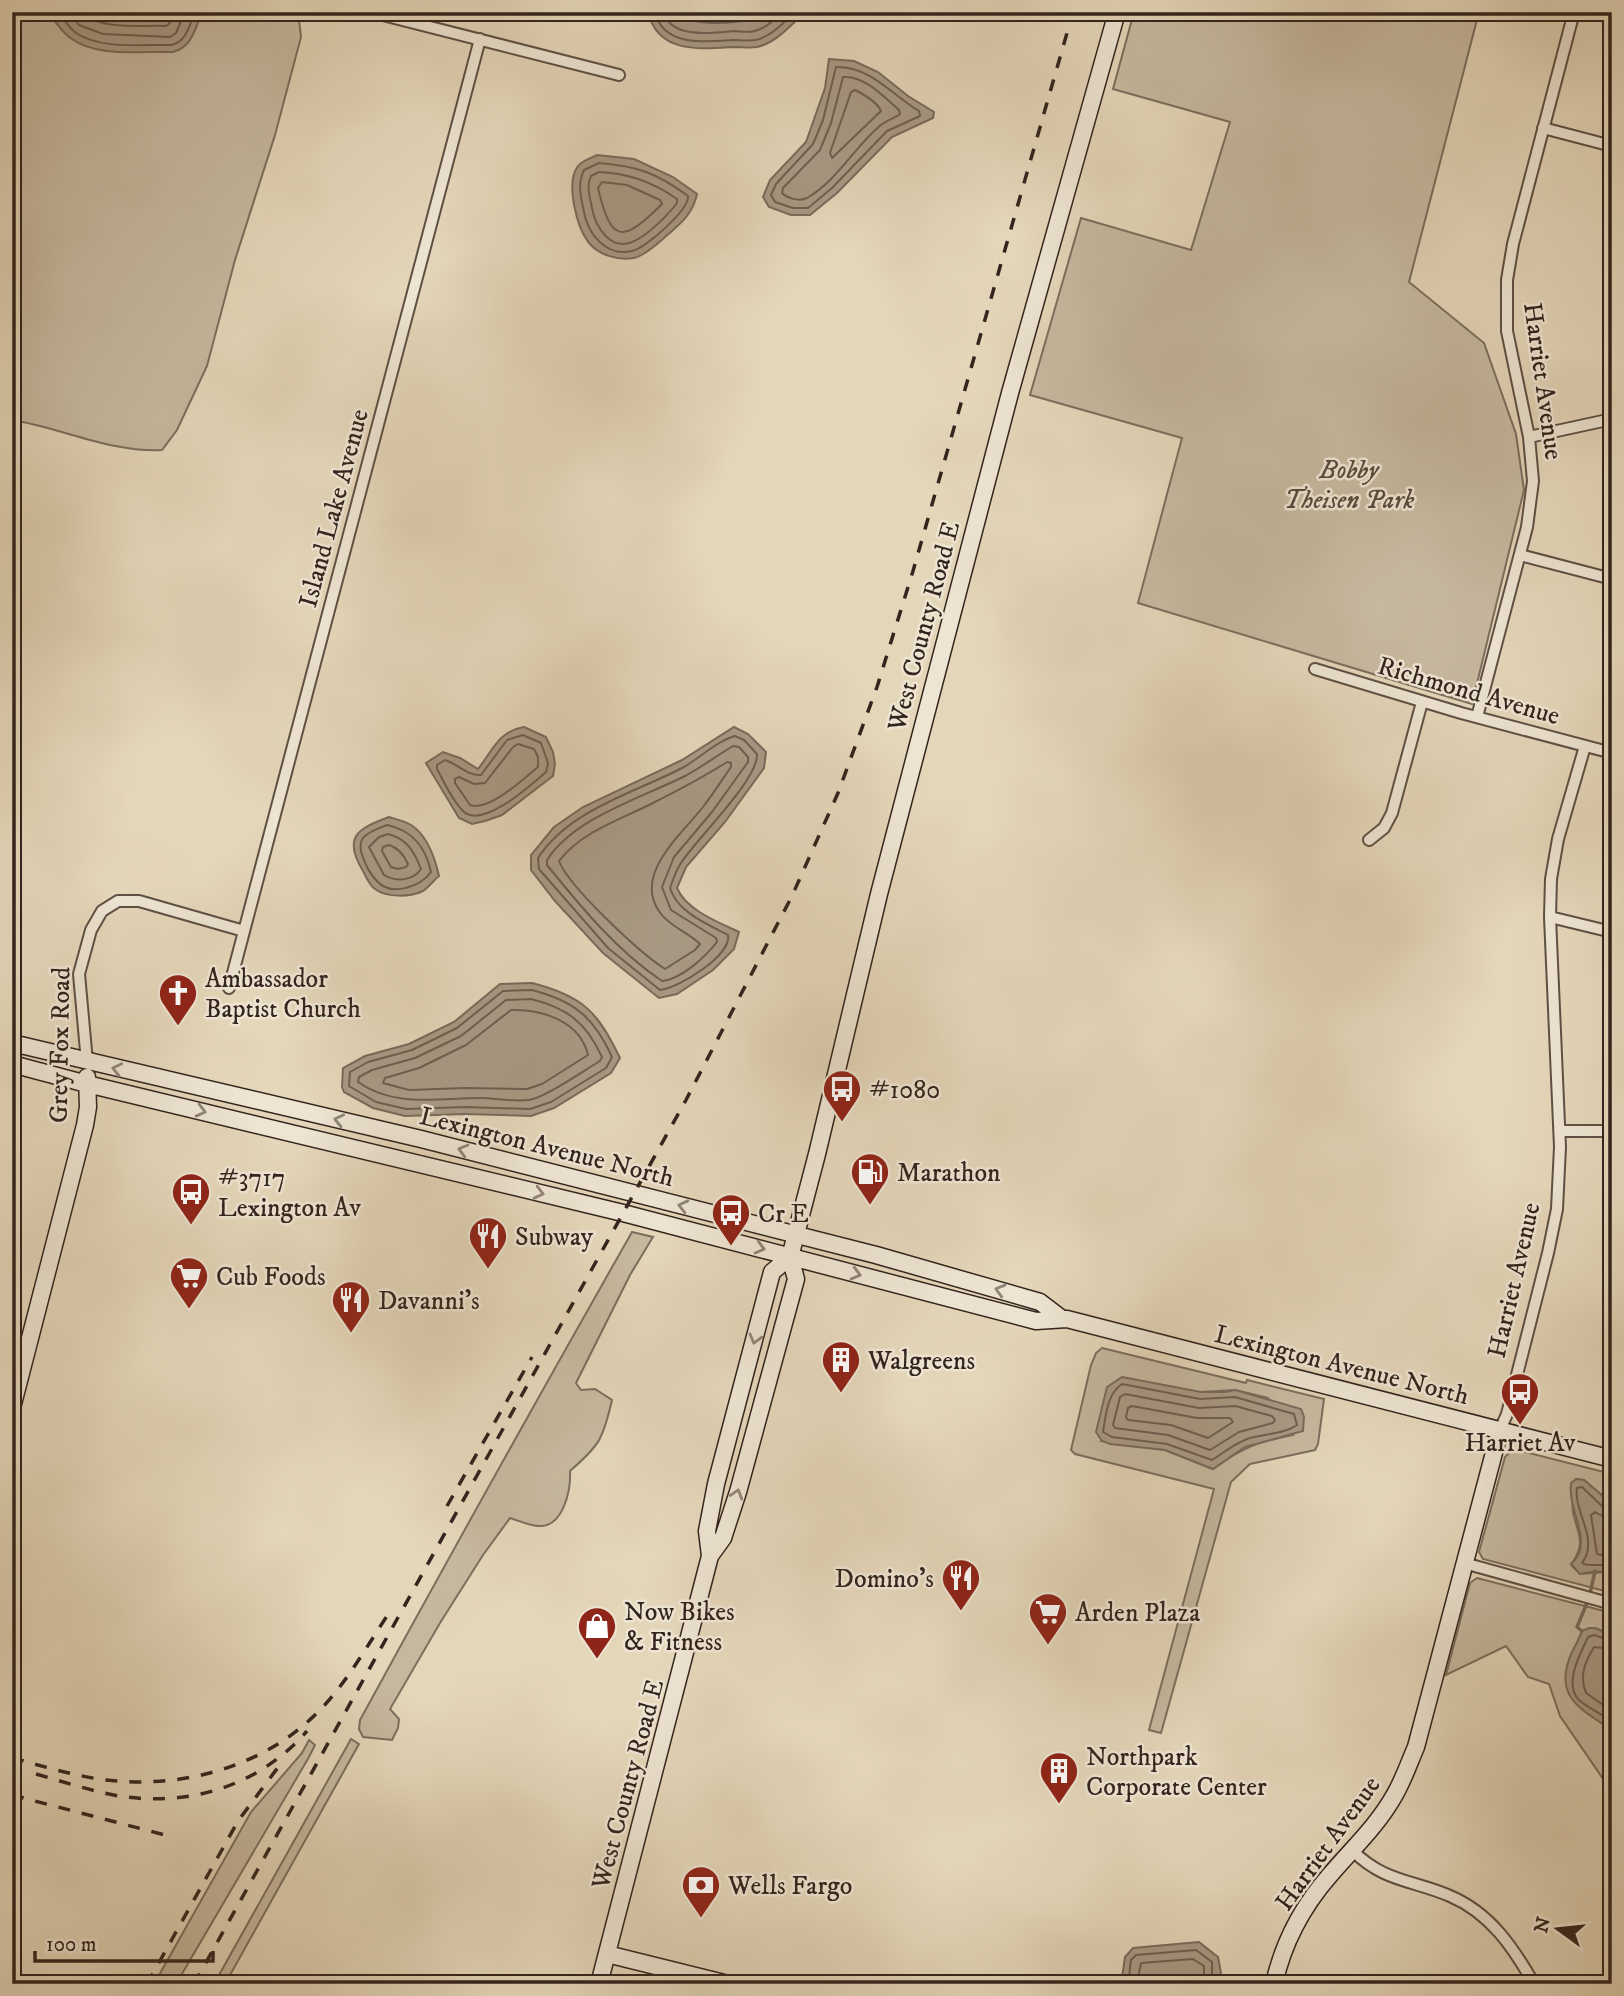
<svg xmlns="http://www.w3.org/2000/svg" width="1624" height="1996" font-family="'IM FELL DW Pica',serif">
<rect width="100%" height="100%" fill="#e4d6b9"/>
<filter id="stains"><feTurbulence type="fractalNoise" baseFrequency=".00286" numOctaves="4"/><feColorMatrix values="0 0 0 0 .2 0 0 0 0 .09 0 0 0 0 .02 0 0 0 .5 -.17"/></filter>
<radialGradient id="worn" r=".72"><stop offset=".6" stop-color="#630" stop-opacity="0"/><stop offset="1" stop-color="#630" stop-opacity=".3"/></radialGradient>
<path fill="#c6b89f" stroke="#7c6e5e" stroke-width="2" fill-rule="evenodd" d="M12,12h286l3,25 -26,98 -40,125 -28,106 -30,64 -15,20c-50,3 -100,-22 -150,-30z
M1134,12h345l-70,270 75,61 32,91 8,56 -52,214 -334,-101 44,-165 -152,-43 51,-177 110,32 39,-128 -117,-33z
M632,1232l21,5 -23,38 -54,108 5,7 14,-1 17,11c-9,39 -12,45 -42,71 1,18 -6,53 -28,55 -11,1 -22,-5 -32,-8l-27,37 -43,68 -50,86 9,10 -1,9 -6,12 -29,-3 -4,-8 1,-9c89,-163 180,-326 272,-488z
M1102,1348l144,35 1,-3 77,19 -6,45 -3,6 -65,14 -19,18 -70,251 -12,-3 65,-241 -139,-35 -4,-4 20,-85 5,-12zM1235,1390l33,8 25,37c-33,6 -52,13 -80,34l-48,-19 -63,-9 98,-49z
M1513,1449l99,25v30l-28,-24 -8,-1c-1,10 -5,23 -3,33 5,24 14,30 -2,53l9,9 26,-2 6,4v17l-129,-34 -4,-7 26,-95z
M1477,1578l135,35v22l-17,-7 -13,3 -14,34 26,52 18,13v62l-52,-76 -11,-32 -21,-7 -22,-31 -60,29 24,-92z
M351,1739l8,5 -134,240h-11z
M309,1740l6,5 -6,12 -133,227h-22l97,-172 51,-59z"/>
<path fill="#a89984" stroke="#796a5b" stroke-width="2" d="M47,12h155c-7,17 -10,35 -29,40 -32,-1 -78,6 -104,-15 -8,-6 -14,-17 -22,-25z
M648,12h157c-14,13 -29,31 -48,35 -7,1 -15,0 -23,0 -34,2 -76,7 -86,-35z
M829,59l25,2 24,11 30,24 26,16 -1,6 -41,19 -55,56 -27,22h-19l-22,-8 -6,-10 7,-17 36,-38 19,-54z
M597,155l37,4 39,18 24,17c-4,20 -17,30 -32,43 -8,7 -21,19 -31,21 -15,3 -35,-3 -45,-15 -12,-15 -24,-60 -11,-77 4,-5 13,-8 19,-11z
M524,727l22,10 7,15 2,12 -2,12 -51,39 -17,6 -13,3 -13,-6 -33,-55 17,-11 17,6 18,11c15,-19 21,-38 46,-42z
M734,727l14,7 18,18 -2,16 -39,54 -39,45 -9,21c9,22 41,34 62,44l-5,17 -21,21 -36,24 -18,4 -56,-45 -48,-52 -24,-31v-15l23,-28 29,-20 99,-47z
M389,817c6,2 16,4 22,8 16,10 24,33 28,51 -5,4 -10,11 -16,15 -12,6 -36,7 -48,-2 -5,-3 -9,-12 -12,-18 -20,-33 -7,-42 26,-54z
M532,983c51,13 66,29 88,75l-9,15 -57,35 -23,8 -66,-2 -60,2 -32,-8 -29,-16 -2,-5 1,-19 22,-12 44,-12 45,-22 46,-38z
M1122,1377l79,15h24l10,-2 66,19 3,8 -1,14 -58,16 -32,22 -48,-19 -55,-6 -8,-3 -6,-9 11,-45z
M1576,1479l8,1 28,24v72c-11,-7 -21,-4 -32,-2l-9,-10c3,-3 8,-9 9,-14 5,-20 -12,-44 -9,-67z
M1589,1628h6l17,7v95c-32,-21 -60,-34 -40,-78 4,-7 7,-13 10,-21z
M1199,1942l19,15 3,16 -2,11h-98l4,-27 8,-9z"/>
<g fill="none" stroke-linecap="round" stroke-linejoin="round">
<path stroke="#6e5e51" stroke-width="2" d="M57,12c7,7 12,16 19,21 26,17 66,11 95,12 16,-3 18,-20 24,-33
M69,12l10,13 24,9 67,3 6,-4 9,-21
M82,12c15,18 61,13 84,14l3,-2 5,-12
M655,12c8,35 51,30 78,28 7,0 15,1 22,0 16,-3 28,-17 40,-28
M664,12c6,27 48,21 69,19 7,0 15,2 22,0 11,-3 19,-11 27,-19
M675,12c13,16 76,13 91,0
M836,67c34,-1 56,28 83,44l1,5 -33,15 -55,57 -24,20h-15l-18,-6 -4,-7 5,-11 37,-40 10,-24z
M843,77c21,-2 41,20 56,33l1,4c-5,4 -13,6 -19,11 -26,21 -44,56 -74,73 -8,4 -20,0 -25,-5l1,-5 37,-38 11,-27z
M855,90c10,5 22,12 26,21l-49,47 -2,-5 21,-61z
M599,163c38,3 58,10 89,33 1,14 -42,52 -56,55 -26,6 -44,-17 -48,-39 -3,-16 -7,-27 0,-42z
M599,172c29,1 54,10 78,27v4c-9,12 -31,34 -45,39 -22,9 -37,-16 -40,-34 -2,-11 -6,-21 -1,-32z
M602,182l25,3 33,15 2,4c-40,40 -51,39 -64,-16z
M523,735l18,8 7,20 -2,9c-15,13 -64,58 -83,39 -11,-11 -19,-29 -26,-42v-4l8,-5c13,4 22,16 36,15l26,-35z
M735,736l9,4 13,14c2,25 -61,85 -76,109 -5,7 -8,17 -11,25 7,24 37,36 58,47 4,20 -49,53 -68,55l-52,-42 -69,-79 -1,-11c32,-49 97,-65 146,-91 17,-10 33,-26 51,-31z
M518,744l16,5 4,8v10c-15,12 -49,45 -68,38l-15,-22v-4l4,-2 15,7 11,-1 28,-36z
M733,746l6,1 9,10v5l-36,50 -38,45 -12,30 9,23 45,28 1,4c-12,15 -35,37 -55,39 -45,-30 -81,-74 -115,-116v-5c28,-43 95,-62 140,-85 16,-9 31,-20 46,-29z
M727,762l4,1v4c-9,13 -18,27 -28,40 -22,28 -72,69 -42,107 10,13 28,19 39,30l-5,6 -30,19c-25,-16 -96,-82 -106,-108 22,-29 60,-41 92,-57 26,-13 51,-26 76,-42z
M387,825c25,5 39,23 44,47 -10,14 -39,25 -53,10 -9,-8 -23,-34 -15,-44 6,-7 16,-10 24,-13z
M388,834c19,5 26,17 33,35 -8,12 -25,13 -37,6l-15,-28 10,-10z
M389,845c10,3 15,10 19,19l-2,3 -8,2 -7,-2 -9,-16 1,-4z
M532,990c42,11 62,27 80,67l-6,11 -55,34 -21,7 -65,-2 -59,2 -30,-7 -27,-16 1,-14 18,-10 44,-12 45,-22 46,-37z
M531,999c36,9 55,23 71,58l-2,4c-17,10 -54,36 -71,39 -16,2 -34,-2 -49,-2 -42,0 -85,10 -122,-16l1,-5 13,-7 43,-12 46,-22 45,-36z
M511,1010c31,-1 69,11 77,45l-46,29 -15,5 -62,-1 -56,2 -26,-7 2,-5 34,-10 47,-23z
M1122,1384l78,15 35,-2 59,17 3,11c-12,9 -35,9 -50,14 -13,5 -24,14 -35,21l-45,-16 -55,-7 -9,-5c3,-17 4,-38 19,-48z
M1125,1394l74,14 36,-2 37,10 3,4 -2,3 -34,9 -29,18 -42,-15 -53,-7 -2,-3 7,-28z
M1132,1406l65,12h33l3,4 -25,16 -37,-13 -43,-5 -2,-3 2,-9z
M1612,1510l-8,-2 -22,-21 -5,1c-3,22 16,43 10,65 -1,4 -3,7 -5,10 8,5 20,-1 30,4
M1612,1518l-8,-1 -9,-5 -4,3 6,39 15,3
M1612,1641l-18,-6 -6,2c-7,16 -25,46 -9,63 9,8 23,14 33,22
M1612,1649l-18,-2c-9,15 -15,29 -8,46l26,18
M1128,1984l3,-24 5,-5 60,-5 16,12v22
M1137,1984l4,-21 52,-4 11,7v18"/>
<path stroke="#796a5b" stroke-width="3.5" d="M1582,1631l-5,-4 12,-29 6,-27"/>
<g stroke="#5f5045" stroke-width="14">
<path id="street" d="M371,12l248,63
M1543,128l69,18
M1529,437l83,-18
M1520,555l92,24
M1315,669l146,44 151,40
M1477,717l50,-190 6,-46 -4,-44 -22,-106v-51l6,-36 61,-232
M1369,840l15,-12 8,-15 30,-111
M1550,917l62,15
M229,988l251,-949
M87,1062l-8,-88 12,-44 11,-19 16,-10h21l105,30
M1560,1131h52
M1500,1430l7,-16 41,-161 9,-44 3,-62 -10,-230 1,-38 7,-40 27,-93
M1464,1563l148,41
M1353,1851c31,31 60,29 97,45 40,17 63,51 84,88"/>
</g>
<g stroke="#33241e" stroke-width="19">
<path id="secondary" d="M12,1043l409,96 455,116 164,47 21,16
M12,1064l75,20 536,129 413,108 31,-2 545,140
M12,1408l73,-283 3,-18 -1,-30
M710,1556l13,-18 15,-46 58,-213 -6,-22 27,-103 62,-260 131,-501 107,-381
M607,1954l121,30
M599,1984l111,-428 -3,-25 9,-47 56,-212 18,-15
M1274,1984c9,-41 28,-77 56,-109 22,-26 47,-49 64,-79 9,-15 15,-33 22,-49l84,-317"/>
</g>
<use href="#street" stroke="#ede4d2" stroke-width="10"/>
<use href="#secondary" stroke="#ede4d2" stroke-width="16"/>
<path stroke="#33241e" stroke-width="3.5" stroke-dasharray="12 12" stroke-linecap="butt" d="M447,1506l85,-149
M12,1758c31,8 62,18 94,22 77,9 159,-13 214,-70 28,-29 48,-66 71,-100
M36,1774c28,8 55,17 83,22 71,11 140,-10 188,-65
M12,1795l153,40
M147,1984l91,-163 44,-59
M194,1984l492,-884 106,-204 46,-103 39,-106 36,-116 160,-559"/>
</g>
<defs><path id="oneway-chevron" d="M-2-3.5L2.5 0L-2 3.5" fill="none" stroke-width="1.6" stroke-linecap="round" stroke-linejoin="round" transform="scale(1.75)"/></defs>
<g stroke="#908478">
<use href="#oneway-chevron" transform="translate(117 1069) rotate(-167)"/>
<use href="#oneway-chevron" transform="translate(201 1111) rotate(14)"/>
<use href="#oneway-chevron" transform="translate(339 1120) rotate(-167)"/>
<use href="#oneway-chevron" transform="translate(463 1150) rotate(-165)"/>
<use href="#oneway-chevron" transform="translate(539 1193) rotate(14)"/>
<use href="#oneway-chevron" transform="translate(683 1206) rotate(-166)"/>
<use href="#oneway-chevron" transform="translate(760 1248) rotate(15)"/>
<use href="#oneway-chevron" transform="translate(856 1274) rotate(15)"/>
<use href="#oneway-chevron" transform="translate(1000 1290) rotate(-164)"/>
<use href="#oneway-chevron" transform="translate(755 1339) rotate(105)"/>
<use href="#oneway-chevron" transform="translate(737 1494) rotate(-73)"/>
</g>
<defs>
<g id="church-pin" transform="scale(2.0125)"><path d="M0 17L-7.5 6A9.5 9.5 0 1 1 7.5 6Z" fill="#8f2418" stroke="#ede4d2"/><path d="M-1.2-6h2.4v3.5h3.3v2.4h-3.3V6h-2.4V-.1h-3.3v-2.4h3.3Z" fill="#fff"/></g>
<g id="bus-pin" transform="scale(2.0125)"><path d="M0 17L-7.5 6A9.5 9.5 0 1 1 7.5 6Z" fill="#8f2418" stroke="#ede4d2"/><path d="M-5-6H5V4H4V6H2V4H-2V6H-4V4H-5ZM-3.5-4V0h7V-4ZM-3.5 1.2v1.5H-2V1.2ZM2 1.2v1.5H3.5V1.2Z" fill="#fff"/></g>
<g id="fuel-pin" transform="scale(2.0125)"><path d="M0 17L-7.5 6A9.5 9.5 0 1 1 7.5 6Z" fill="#8f2418" stroke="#ede4d2"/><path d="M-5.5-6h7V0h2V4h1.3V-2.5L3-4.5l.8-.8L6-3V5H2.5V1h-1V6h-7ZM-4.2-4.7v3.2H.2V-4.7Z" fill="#fff"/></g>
<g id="restaurant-pin" transform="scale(2.0125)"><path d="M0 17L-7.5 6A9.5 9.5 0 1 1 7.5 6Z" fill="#8f2418" stroke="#ede4d2"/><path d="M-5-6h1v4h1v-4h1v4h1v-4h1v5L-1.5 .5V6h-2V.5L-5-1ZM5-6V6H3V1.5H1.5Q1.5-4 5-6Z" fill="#fff"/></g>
<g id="supermarket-pin" transform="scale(2.0125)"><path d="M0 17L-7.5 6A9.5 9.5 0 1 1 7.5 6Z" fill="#8f2418" stroke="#ede4d2"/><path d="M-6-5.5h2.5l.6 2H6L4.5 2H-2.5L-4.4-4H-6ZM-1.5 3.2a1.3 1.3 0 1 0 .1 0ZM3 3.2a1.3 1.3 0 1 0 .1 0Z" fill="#fff"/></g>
<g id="building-pin" transform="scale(2.0125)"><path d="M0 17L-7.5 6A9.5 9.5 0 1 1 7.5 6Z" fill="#8f2418" stroke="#ede4d2"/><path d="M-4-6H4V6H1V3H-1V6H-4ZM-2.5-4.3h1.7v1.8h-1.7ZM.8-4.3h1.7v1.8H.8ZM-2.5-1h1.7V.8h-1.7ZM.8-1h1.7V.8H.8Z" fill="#fff"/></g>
<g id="shop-pin" transform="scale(2.0125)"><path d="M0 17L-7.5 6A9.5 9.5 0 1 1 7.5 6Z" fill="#8f2418" stroke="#ede4d2"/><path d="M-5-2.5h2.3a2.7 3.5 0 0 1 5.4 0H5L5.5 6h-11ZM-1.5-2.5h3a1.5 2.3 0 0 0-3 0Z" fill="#fff"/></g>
<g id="bank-pin" transform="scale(2.0125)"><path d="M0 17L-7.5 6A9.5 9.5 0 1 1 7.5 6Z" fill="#8f2418" stroke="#ede4d2"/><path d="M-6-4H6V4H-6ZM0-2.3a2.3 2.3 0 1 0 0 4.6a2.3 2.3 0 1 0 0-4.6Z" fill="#fff"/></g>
</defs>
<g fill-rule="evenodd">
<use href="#church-pin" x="178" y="993"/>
<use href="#bus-pin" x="842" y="1089"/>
<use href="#fuel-pin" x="870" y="1172"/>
<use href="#bus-pin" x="191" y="1192"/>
<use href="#bus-pin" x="731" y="1213"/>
<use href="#restaurant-pin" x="488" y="1236"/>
<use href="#supermarket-pin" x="189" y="1276"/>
<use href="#restaurant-pin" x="351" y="1300"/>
<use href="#building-pin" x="841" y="1360"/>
<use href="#bus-pin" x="1520" y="1392"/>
<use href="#restaurant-pin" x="961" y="1578"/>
<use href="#supermarket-pin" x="1048" y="1612"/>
<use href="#shop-pin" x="597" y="1626"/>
<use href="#building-pin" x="1059" y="1771"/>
<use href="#bank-pin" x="701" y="1885"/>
</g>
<g text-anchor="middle" stroke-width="5" stroke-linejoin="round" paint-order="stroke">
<g font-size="26" fill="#33241e" stroke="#ede4d2">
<text transform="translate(1544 381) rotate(82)" y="9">Harriet Avenue</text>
<text transform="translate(333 508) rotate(-75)" y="9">Island Lake Avenue</text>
<text transform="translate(923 626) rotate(-75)" y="9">West County Road E</text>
<text transform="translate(1469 690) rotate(16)" y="9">Richmond Avenue</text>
<text transform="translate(59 1045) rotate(-89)" y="9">Grey Fox Road</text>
<text transform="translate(547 1146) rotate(14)" y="9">Lexington Avenue North</text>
<text transform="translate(1513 1280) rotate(-77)" y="9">Harriet Avenue</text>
<text transform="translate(1342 1364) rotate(14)" y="9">Lexington Avenue North</text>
<text transform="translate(627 1784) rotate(-75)" y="9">West County Road E</text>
<text transform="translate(1327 1843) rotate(-54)" y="9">Harriet Avenue</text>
</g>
<g font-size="26" font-style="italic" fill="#58493e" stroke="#ede4d2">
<text x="1349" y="478">Bobby<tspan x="1349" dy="30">Theisen Park</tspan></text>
</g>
<g font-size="26" fill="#33241e" stroke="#ede4d2" text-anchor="start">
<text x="205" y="987">Ambassador<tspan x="205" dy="30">Baptist Church</tspan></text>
<text x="869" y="1098">#1080</text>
<text x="897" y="1181">Marathon</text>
<text x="218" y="1186">#3717<tspan x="218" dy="30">Lexington Av</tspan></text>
<text x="758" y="1222">Cr E</text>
<text x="515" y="1245">Subway</text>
<text x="216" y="1285">Cub Foods</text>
<text x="378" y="1309">Davanni's</text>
<text x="868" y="1369">Walgreens</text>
<text x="1520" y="1451" text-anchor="middle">Harriet Av</text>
<text x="934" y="1587" text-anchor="end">Domino's</text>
<text x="624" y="1620">Now Bikes<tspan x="624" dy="30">&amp; Fitness</tspan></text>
<text x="1075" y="1621">Arden Plaza</text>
<text x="1086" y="1765">Northpark<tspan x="1086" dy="30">Corporate Center</tspan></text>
<text x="728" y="1894">Wells Fargo</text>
</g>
</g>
<rect width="1624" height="1996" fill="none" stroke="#e4d6b9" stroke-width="42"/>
<rect x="14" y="14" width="1596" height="1968" fill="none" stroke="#33241e" stroke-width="3.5"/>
<rect x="21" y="21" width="1582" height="1954" fill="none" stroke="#33241e" stroke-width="2"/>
<g transform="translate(1558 1929) rotate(285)" stroke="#ede4d2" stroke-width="5" paint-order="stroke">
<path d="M0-5L12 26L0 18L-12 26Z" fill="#33241e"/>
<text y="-10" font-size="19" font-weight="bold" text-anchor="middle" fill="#33241e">N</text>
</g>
<path d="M35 1951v10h178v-10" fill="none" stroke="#33241e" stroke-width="3.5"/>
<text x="46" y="1951" font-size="21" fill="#33241e" stroke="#ede4d2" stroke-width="5" paint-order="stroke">100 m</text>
<rect width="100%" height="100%" filter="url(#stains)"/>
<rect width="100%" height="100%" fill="url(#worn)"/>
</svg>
